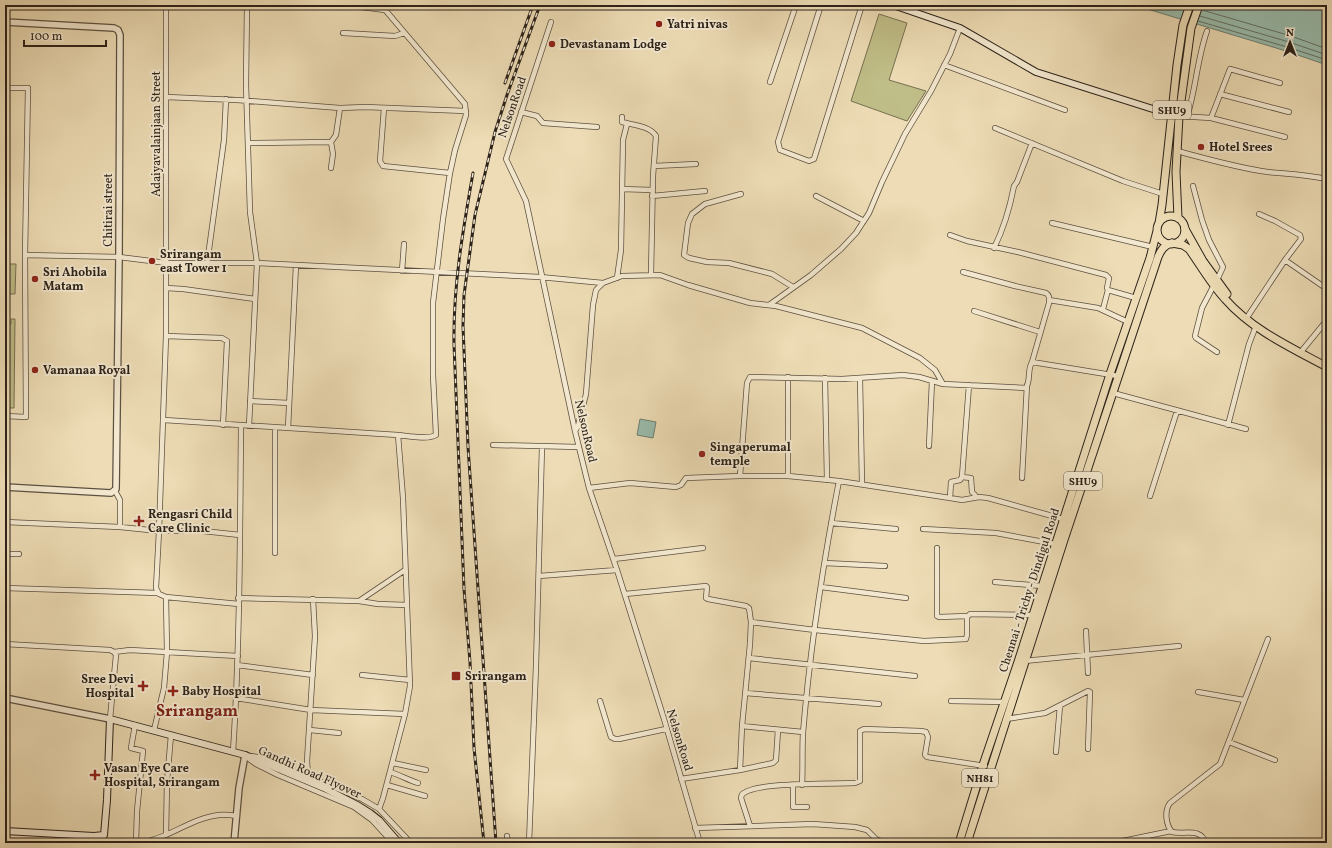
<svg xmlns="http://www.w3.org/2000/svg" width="1332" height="848" font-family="Vollkorn,serif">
<rect width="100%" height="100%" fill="#eddcb5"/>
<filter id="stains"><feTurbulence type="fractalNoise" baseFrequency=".005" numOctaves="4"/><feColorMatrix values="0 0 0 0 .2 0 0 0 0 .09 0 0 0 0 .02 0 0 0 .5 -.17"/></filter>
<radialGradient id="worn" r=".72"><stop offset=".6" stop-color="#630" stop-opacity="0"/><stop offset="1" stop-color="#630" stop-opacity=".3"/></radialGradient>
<path fill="#c0be88" stroke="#767051" d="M879,14l28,9 -18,57 37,11 -19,30 -56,-20z
M5,264h11l-1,30h-10z
M11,319h4l-1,89h-9v-78h3v-6h3z"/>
<path fill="#99bcad" stroke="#6d7f72" d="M1134,5h193v60l-41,-14z
M640,419l16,3 -3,16 -16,-3z"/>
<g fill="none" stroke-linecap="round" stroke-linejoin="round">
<path stroke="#627064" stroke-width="1" d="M1202,10l89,26 36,13
M1200,16l89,26 38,13
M1198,21l89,26 40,13"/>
<g stroke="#5c5141" stroke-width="6">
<path id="minor" d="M166,5v331l-7,195 -3,57 3,6 7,3 73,7
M247,5l-1,79 4,128 7,51 283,14 63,6
M345,5l40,5
M821,5l-43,137 2,8 29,11 5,-2 48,-154
M551,22l-45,137 20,42 49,230 14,57 28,82 47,149 36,124
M343,33l52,3 9,-3
M944,65l121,45
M770,82l26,-77
M5,88h23l-3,167 1,162 -21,-1
M1220,94l69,18
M166,97l71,3 103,8
M384,108l-4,53 3,5 67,7
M521,112l16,4 6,7 54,4
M1179,116l32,2 74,19
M622,117v5c11,3 28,4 34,14l-3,40 -2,98
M1187,117c9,-28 10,-58 20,-86
M1211,118l19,-49 50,14
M995,128l128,53 40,13
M248,143l83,-1 5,-7 4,-27 25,-1 101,4
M1177,151c30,8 61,17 91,21 20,2 39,3 59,7
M654,166l42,-2
M331,168l2,-14 -2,-12
M1193,186l9,34 7,20 14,27 -6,13
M622,189l30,1
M741,194l-36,10 -13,10 -4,9 -4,32 5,3 18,4 22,1 43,11 21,13
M652,196l53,-5
M816,196l48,25
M1052,223l101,24
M950,235l17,6 51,11 88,23 3,3 -2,10 1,2 28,8
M994,248c10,-20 16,-41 20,-62l3,-4 15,-39
M25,255l94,2 48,6h90l-8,163
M1285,260l42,29
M207,264l17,-124 2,-41
M402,271l2,-27
M963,272l52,14 31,7c4,3 3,5 3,10l-17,59
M617,278l4,-28 2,-110 4,-16
M1214,285l-12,23 -7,28 1,2 21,14
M166,288l17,1 72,10
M1049,300l49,8 30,14
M769,305l42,-30 30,-26 15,-16 13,-20 13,-31 23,-48 26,-43 19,-37 10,-26
M1103,309l5,-19
M974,311l66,21
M1246,319l39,-59 16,-21 -1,-4 -25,-14 -16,-7
M166,336l56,2 5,3 -4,84
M1300,353l27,-33
M825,378l2,102
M860,378l2,106
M1113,393l133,36
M250,401l39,2
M164,420l234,15c10,1 30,5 38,0l-3,-60v-72l10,-84 7,-46 5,-23 11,-35 -1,-11 -84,-99
M1228,425l21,-81 7,-18
M288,428l8,-163
M575,431l3,-5 8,-32 7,-89 3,-15 7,-7 19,-7 38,-1 28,10 62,18 26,3 86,22 58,30 15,12 8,14 83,4c5,-8 1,-18 6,-26l86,14
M493,445l86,2
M929,446l3,-65
M788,476v-99
M962,477l7,-92
M1022,478l5,-93
M839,481l-51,-5h-48l7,-93 3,-6 92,2 61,-4 16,2 24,7
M589,488l41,-5 46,4 5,-2 5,-7 54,-2
M115,491l5,9v27
M1150,496l27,-85
M950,498l1,-16 9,-2 2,-3 9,1 1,14 3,3v3
M5,522l115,5 39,4h44l37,4
M831,523l65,6
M923,529l73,4 59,11
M937,548v68l2,1 29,-1
M275,553v-125
M5,554h14
M614,559l89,-11
M825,563l60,3
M539,576l78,-6
M995,582l47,4
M821,587l85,11
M5,588l153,5
M625,594l81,-8 1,1 -1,11 2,1 38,7 3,2 2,14 -1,22 -8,82 61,6
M238,598l121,3 46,-31
M359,601l19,3 29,1
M751,622l64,8 109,11 42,-2 1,-4v-18l3,-3 63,1
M1086,631l2,42
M5,644l105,6 4,2 2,3 -6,64
M114,652l16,-2 108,6
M749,658l166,18
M1024,661l155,-15
M237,665l76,10
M362,675l48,5
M1198,692l46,8
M745,693l134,11
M236,698l75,12 94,4
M600,701l11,36 4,2h4l47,-10
M951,701l54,1
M1006,719l39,-6 43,-22 2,1 -2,57
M135,725l-4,23 12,3 -6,60 -1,32
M154,730l10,-42 3,-36 -1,-55
M310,730l29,3
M1229,742l46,18
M233,752c7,-109 7,-218 8,-326
M1056,752l4,-46
M251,756l13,2 98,41 17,10 32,34
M249,759l7,5 22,11 76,32 18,13 21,23
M393,763l33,7
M740,770l2,-44
M390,772c10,3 18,8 28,11
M308,776l-1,-15 8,-125 -2,-37
M681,779l59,-9 33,-7 3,-3 2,-30
M387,785l38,11
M793,785v22h14
M802,785c1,-17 0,-35 1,-52 7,-85 20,-169 36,-252l111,17 12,2 17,-3 9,1 75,21
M379,809l4,-11 22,-84 5,-28 -7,-188 -5,-63
M750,826l-9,-28c1,-3 0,-4 3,-5 14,-11 90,-9 111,-10l5,-2v-50l4,-2 57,2 5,1 2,5 -3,18 2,2 58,9
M695,828l118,-4 42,3 12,3 9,9 9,4
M166,835l1,-53 4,-47
M507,836l1,7
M103,843l1,-8
M140,843c28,-4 51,-25 79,-28 6,-1 12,0 18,1
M529,843l7,-177 6,-220
M1113,843l58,-12
M1205,843c-3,-16 -22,-8 -33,-11 -6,-7 -8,-21 -2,-29l50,-39 48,-125"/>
</g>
<g stroke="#5c5141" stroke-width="8">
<path id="tertiary" d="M5,22l109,6 4,2 2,5 -1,222 -3,232 -5,4 -106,-6
M5,698l105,21
M234,843l5,-55 6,-33"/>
</g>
<g stroke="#2c231a" stroke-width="8">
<path id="secondary" d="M893,5l67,23 76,44 139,44
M5,831l89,5 10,-1 3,-35 3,-81 135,36 81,34 33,17 11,7 9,7 20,23"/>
</g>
<g stroke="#2c231a" stroke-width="9">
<path id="primary" d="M1185,229l18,32 24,33
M1172,243l11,2 6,4c12,17 22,35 36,50 27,31 67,49 102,68"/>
</g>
<g stroke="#2c231a" stroke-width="9">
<path id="trunk" d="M1157 230a14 14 0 1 1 28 0a14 14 0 1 1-28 0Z
M1178,218l-2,-46 3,-56 12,-88 8,-23
M1159,223l3,-18 15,-140 6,-40 7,-20
M959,843l24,-78 35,-103 92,-288 40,-116 7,-27
M967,843l97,-303 94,-283c3,-7 6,-12 14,-14"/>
</g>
<use href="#minor" stroke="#f3e8cf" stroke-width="4.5"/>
<use href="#tertiary" stroke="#f3e8cf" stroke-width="5.5"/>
<use href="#secondary" stroke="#f3e8cf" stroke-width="6"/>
<use href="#primary" stroke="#eddcb5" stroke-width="7"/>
<use href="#trunk" stroke="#eddcb5" stroke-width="7"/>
<g stroke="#2c231a" stroke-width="3">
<path id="rail" d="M505,83l28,-78
M473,173c-10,57 -20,113 -19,171l10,245 6,73 4,86 10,95
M496,843l-28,-396 -5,-121 1,-31 11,-80 20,-83 12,-37 33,-90"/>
</g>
<use href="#rail" stroke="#f3e8cf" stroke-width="1.5" stroke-dasharray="4.5" stroke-linecap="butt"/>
</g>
<g fill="#8f2418" stroke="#f3e8cf" stroke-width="1.5">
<circle cx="659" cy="24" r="4"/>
<circle cx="552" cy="44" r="4"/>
<circle cx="1201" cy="147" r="4"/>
<circle cx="152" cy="261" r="4"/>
<circle cx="35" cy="279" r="4"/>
<circle cx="35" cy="370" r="4"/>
<circle cx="702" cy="454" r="4"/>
<path d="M137 515h4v4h4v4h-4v4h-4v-4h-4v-4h4z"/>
<rect x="451" y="671" width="10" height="10" rx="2"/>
<path d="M141 680h4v4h4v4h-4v4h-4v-4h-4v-4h4z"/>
<path d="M171 685h4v4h4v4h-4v4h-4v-4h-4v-4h4z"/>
<path d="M93 769h4v4h4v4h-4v4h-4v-4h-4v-4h4z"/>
</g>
<g text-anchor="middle" stroke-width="4" stroke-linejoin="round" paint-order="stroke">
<g fill="#f3e8cf" stroke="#685e50" stroke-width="1">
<rect x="1153" y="101" width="38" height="18" rx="3"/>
<rect x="1064" y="472" width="38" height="18" rx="3"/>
<rect x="962" y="769" width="36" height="18" rx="3"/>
</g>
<g font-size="11" font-weight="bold" fill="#2c231a">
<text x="1172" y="114">SHU9</text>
<text x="1083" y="485">SHU9</text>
<text x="980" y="782">NH81</text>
</g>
<g font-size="12" font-weight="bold" fill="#2c231a" stroke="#f3e8cf" text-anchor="start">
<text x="667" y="28">Yatri nivas</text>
<text x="560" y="48">Devastanam Lodge</text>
<text x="1209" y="151">Hotel Srees</text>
<text x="160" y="258">Srirangam<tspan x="160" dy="14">east Tower 1</tspan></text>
<text x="43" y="276">Sri Ahobila<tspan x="43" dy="14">Matam</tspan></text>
<text x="43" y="374">Vamanaa Royal</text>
<text x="710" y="451">Singaperumal<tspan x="710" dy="14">temple</tspan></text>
<text x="148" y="518">Rengasri Child<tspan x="148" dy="14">Care Clinic</tspan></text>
<text x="465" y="680">Srirangam</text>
<text x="134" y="683" text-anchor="end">Sree Devi<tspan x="134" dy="14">Hospital</tspan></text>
<text x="182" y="695">Baby Hospital</text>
<text x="104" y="772">Vasan Eye Care<tspan x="104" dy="14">Hospital, Srirangam</tspan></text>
</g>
<g font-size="12" fill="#2c231a" stroke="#f3e8cf">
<text transform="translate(512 107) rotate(-71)" y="4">NelsonRoad</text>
<text transform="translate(156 134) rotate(-90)" y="4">Adaiyavalainjaan Street</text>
<text transform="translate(108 210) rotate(-90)" y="4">Chitirai street</text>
<text transform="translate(586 431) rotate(77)" y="4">NelsonRoad</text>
<text transform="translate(1029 590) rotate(-72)" y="4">Chennai - Trichy - Dindigul Road</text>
<text transform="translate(680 740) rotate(73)" y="4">NelsonRoad</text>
<text transform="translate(310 772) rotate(24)" y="4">Gandhi Road Flyover</text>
</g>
<g font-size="16" font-weight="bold" fill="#7a1f14" stroke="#f3e8cf">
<text x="197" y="716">Srirangam</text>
</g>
</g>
<rect width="1332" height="848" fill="none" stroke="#eddcb5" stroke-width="20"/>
<rect x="6" y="6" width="1320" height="836" fill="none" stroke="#2c231a" stroke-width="2"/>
<rect x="10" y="10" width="1312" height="828" fill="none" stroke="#2c231a"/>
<g transform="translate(1290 42)" stroke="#f3e8cf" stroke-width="3" paint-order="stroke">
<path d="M0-3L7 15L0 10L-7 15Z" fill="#2c231a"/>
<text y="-6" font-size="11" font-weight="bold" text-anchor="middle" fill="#2c231a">N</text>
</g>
<path d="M24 40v6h82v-6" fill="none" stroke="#2c231a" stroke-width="2"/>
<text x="30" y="40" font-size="12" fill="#2c231a" stroke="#f3e8cf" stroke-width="3" paint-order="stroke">100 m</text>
<rect width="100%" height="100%" filter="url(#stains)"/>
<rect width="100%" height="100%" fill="url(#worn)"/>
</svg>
